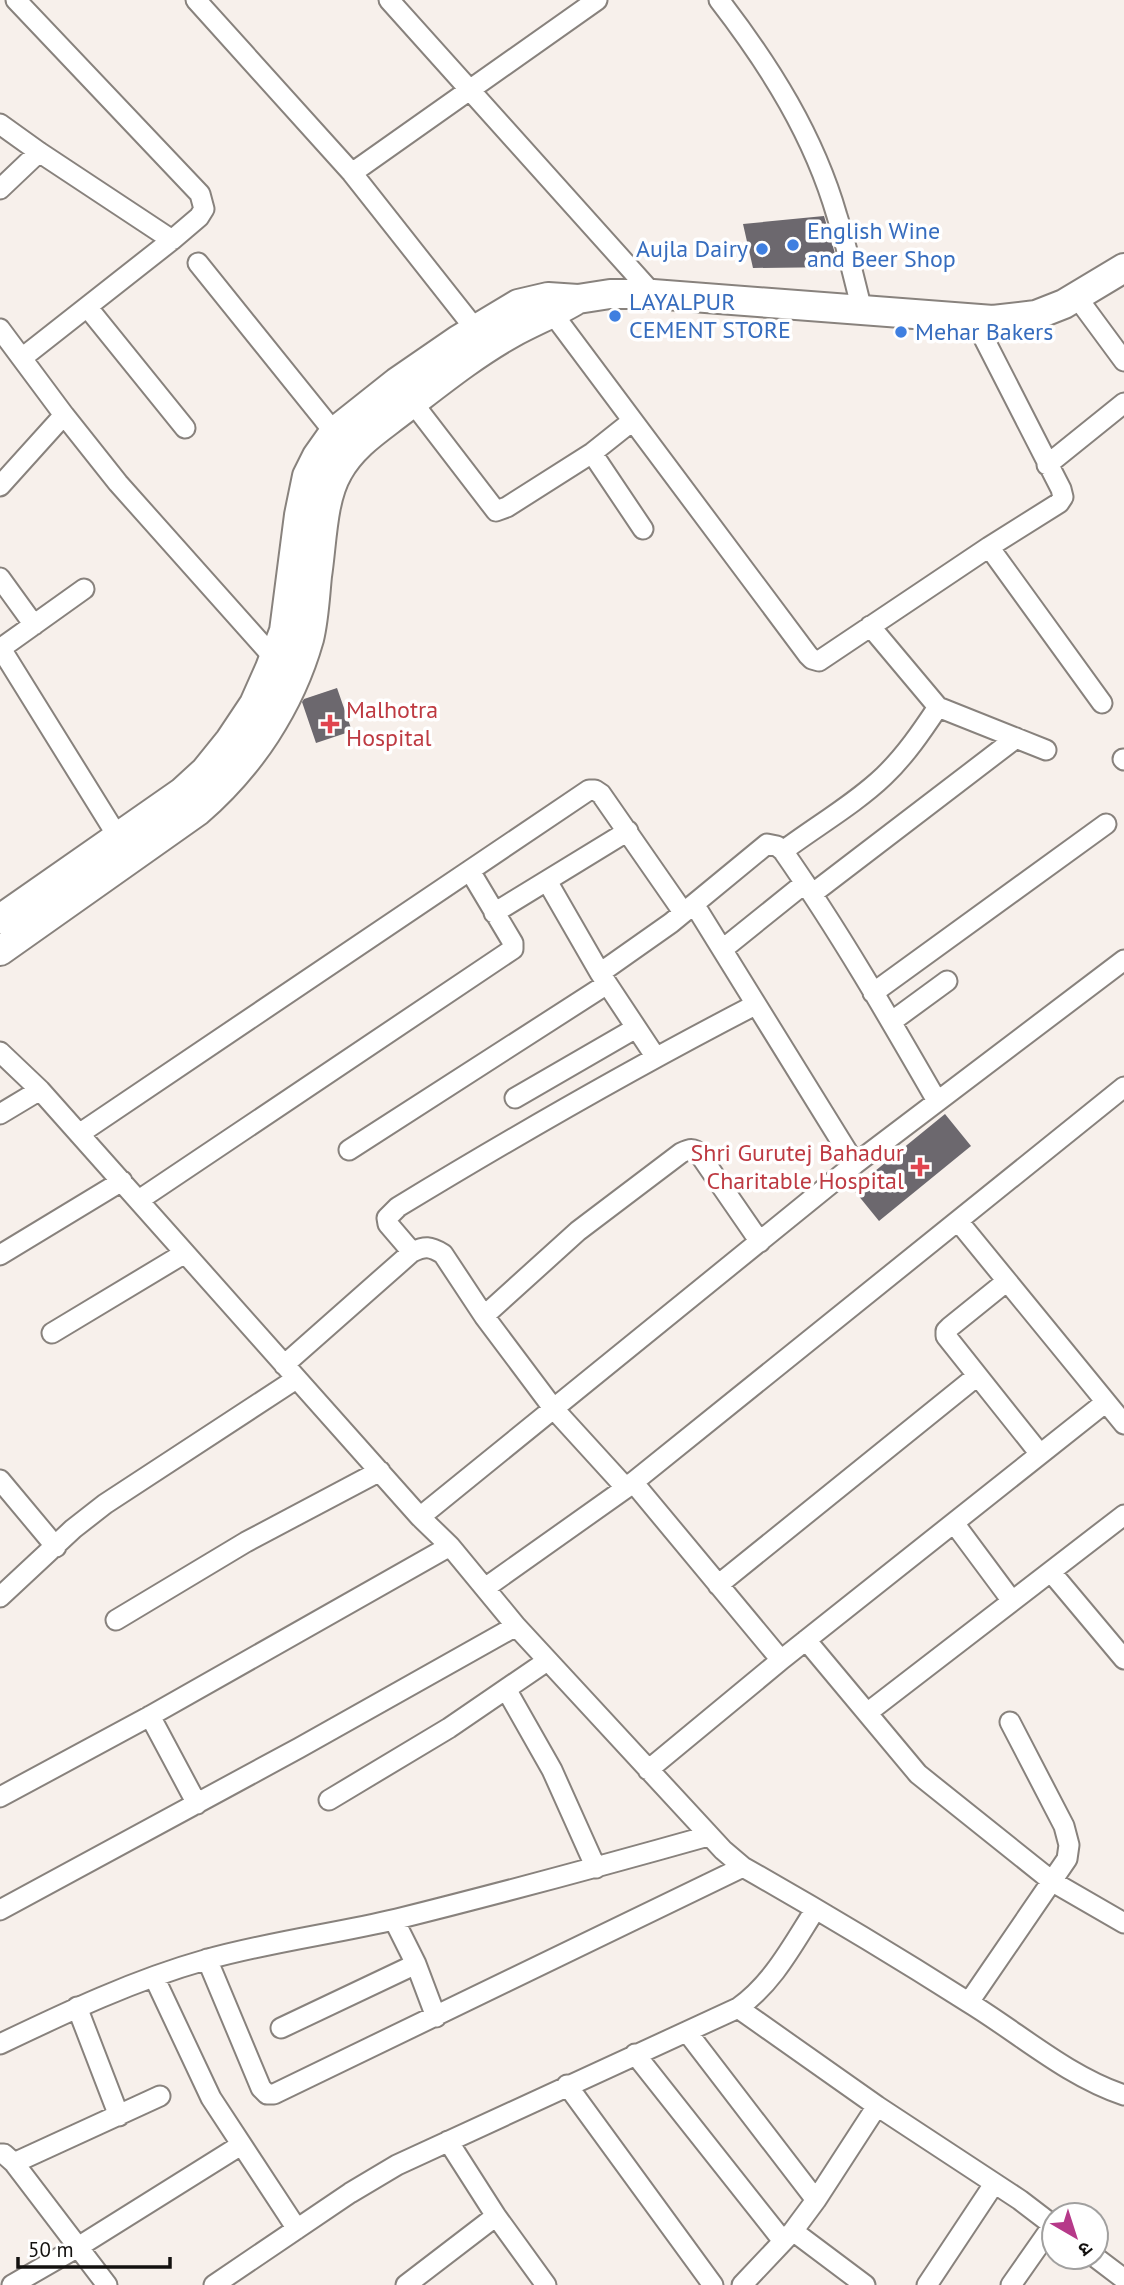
<svg xmlns="http://www.w3.org/2000/svg" width="1124" height="2285" font-family="'PT Sans','Noto Sans Devanagari',sans-serif">
<rect width="100%" height="100%" fill="#f7f0eb"/>
<path fill="#6c686e" d="M824,216l15,51 -86,1 -10,-44z
M337,688l15,43 -36,12 -14,-41 2,-3z
M945,1114l26,32 -92,75 -26,-32z"/>
<g fill="none" stroke-linecap="round" stroke-linejoin="round">
<g stroke="#88827d" stroke-width="23">
<path id="minor" d="M16,0l184,194 4,15 -5,8 -27,23 -150,118
M196,0l156,173 124,157
M389,0l264,294
M719,0c51,66 95,136 118,216 10,31 17,63 25,94
M0,124l39,28 133,88
M352,173l245,-173
M0,189l39,-37
M198,263l136,169
M1076,296l48,65
M88,308l97,120
M553,314l255,341 4,4 7,2 170,-114 70,-44 4,-6 -2,-8 -87,-170
M0,329l64,86 54,68 156,175
M413,403l83,108 11,-4 85,-54 39,-31
M592,453l51,76
M1047,465l77,-62
M0,486l64,-71
M989,547l113,156
M0,578l34,47
M870,626l68,81
M0,647l118,190
M0,649l84,-60
M1123,759l1,1
M783,851c56,80 105,165 154,250
M547,881l53,92 55,83
M812,894l204,-156
M694,904l161,260
M494,913l134,-82
M723,949l82,-66
M600,973l71,-50 96,-79 10,2 6,5c32,-24 73,-48 101,-75 21,-20 38,-45 54,-69l108,43
M873,993l233,-169
M891,1022l56,-41
M0,1052l40,38 380,427 30,29 66,80 207,224 20,17c76,43 151,88 225,135 51,31 99,74 156,93
M515,1098l121,-70
M0,1114l40,-24
M79,1134l510,-344h6l6,4 82,118
M349,1150l258,-166
M139,1200l374,-251v-6l-43,-72
M958,1221l166,203
M412,1252l-24,-28 -1,-6 11,-11c117,-71 235,-139 357,-202
M0,1255l122,-74
M1007,1281l-57,46 -4,4v5l94,118
M484,1316l94,-85 103,-78c8,-4 13,-6 19,2l60,87
M52,1333l133,-80
M284,1365l128,-113c13,-6 18,-6 31,2l41,62 69,92 73,80
M0,1480l56,67
M633,1482l148,178
M420,1517l435,-353 269,-204
M954,1523l58,78
M1051,1572l73,87
M718,1585l259,-209
M485,1588l141,-100 498,-401
M0,1597l73,-68 32,-25 191,-125
M116,1620l130,-78 134,-71
M806,1640l112,134 135,108 71,41
M506,1689l46,81 44,98
M867,1713l257,-198
M150,1716l47,88
M648,1770l133,-110 325,-258
M0,1797l150,-81 300,-170
M329,1800l120,-72 98,-67
M0,1910l299,-162 217,-122
M394,1920l22,44 20,53
M207,1959l54,129 6,6h7l469,-227
M154,1977l57,121 86,131
M969,2002l98,-143 2,-14 -5,-19 -54,-104
M77,2007l42,109
M738,2008l139,98 143,94 34,26
M281,2028l135,-64
M687,2032l129,168
M0,2044c67,-32 134,-64 205,-84 63,-18 129,-26 192,-41 104,-26 208,-54 311,-83
M635,2054l148,187
M567,2085l146,200
M448,2141l48,75 50,69
M0,2154h4l10,9 93,122
M14,2163l146,-67
M793,2231l72,54
M1095,2257l29,22
M12,2285l66,-38 163,-102
M214,2285l136,-92 47,-28 341,-157c35,-25 54,-62 77,-98
M406,2285l90,-69
M742,2285l51,-54 23,-31 61,-94
M927,2285l67,-101
M1011,2285l42,-60"/>
</g>
<g stroke="#88827d" stroke-width="32">
<path id="highway" d="M0,919l182,-127 23,-21 25,-31 24,-36 16,-36 14,-37 15,-116 8,-39 10,-20 17,-24 63,-50 61,-42 60,-36 30,-7 30,2 32,-5h43l340,26 43,-5 28,-11 60,-36
M0,951l198,-140c52,-45 92,-105 111,-172 5,-20 6,-43 8,-63 5,-32 5,-77 21,-104 14,-26 39,-42 61,-59 37,-28 72,-57 113,-80 22,-12 45,-21 66,-34"/>
</g>
<use href="#minor" stroke="#fff" stroke-width="19"/>
<use href="#highway" stroke="#fff" stroke-width="28"/>
</g>
<g fill="#3f7fe0" stroke="#fff" stroke-width="2.5">
<circle cx="793" cy="245" r="7"/>
<circle cx="762" cy="249" r="7"/>
<circle cx="615" cy="316" r="7"/>
<circle cx="901" cy="332" r="7"/>
</g>
<g fill="#e0444e" stroke="#fff" stroke-width="2.5">
<path d="M326.5 713.5h7v7h7v7h-7v7h-7v-7h-7v-7h7z"/>
<path d="M916.5 1156.5h7v7h7v7h-7v7h-7v-7h-7v-7h7z"/>
</g>
<g text-anchor="middle" stroke-width="7" stroke-linejoin="round" paint-order="stroke">
<g font-size="24" fill="#366cbe" stroke="#fff" text-anchor="start">
<text x="807" y="239">English Wine<tspan x="807" dy="28">and Beer Shop</tspan></text>
<text x="748" y="257" text-anchor="end">Aujla Dairy</text>
<text x="629" y="310">LAYALPUR<tspan x="629" dy="28">CEMENT STORE</tspan></text>
<text x="915" y="340">Mehar Bakers</text>
</g>
<g font-size="24" fill="#be3a42" stroke="#fff" text-anchor="start">
<text x="346" y="718">Malhotra<tspan x="346" dy="28">Hospital</tspan></text>
<text x="904" y="1161" text-anchor="end">Shri Gurutej Bahadur<tspan x="904" dy="28">Charitable Hospital</tspan></text>
</g>
</g>
<g transform="translate(1075 2236) rotate(141)"><circle r="33" fill="#ffffff" stroke="#a1a09f" stroke-width="2"/>
<path d="M0-5L12 26L0 18L-12 26Z" fill="#b63989"/>
<text y="-10" font-size="19" font-weight="bold" text-anchor="middle" fill="#13110f">उ</text>
</g>
<path d="M18 2257v10h152v-10" fill="none" stroke="#13110f" stroke-width="3.5"/>
<text x="28" y="2257" font-size="21" fill="#13110f" stroke="#ffffff" stroke-width="5" paint-order="stroke">50 m</text>
</svg>
